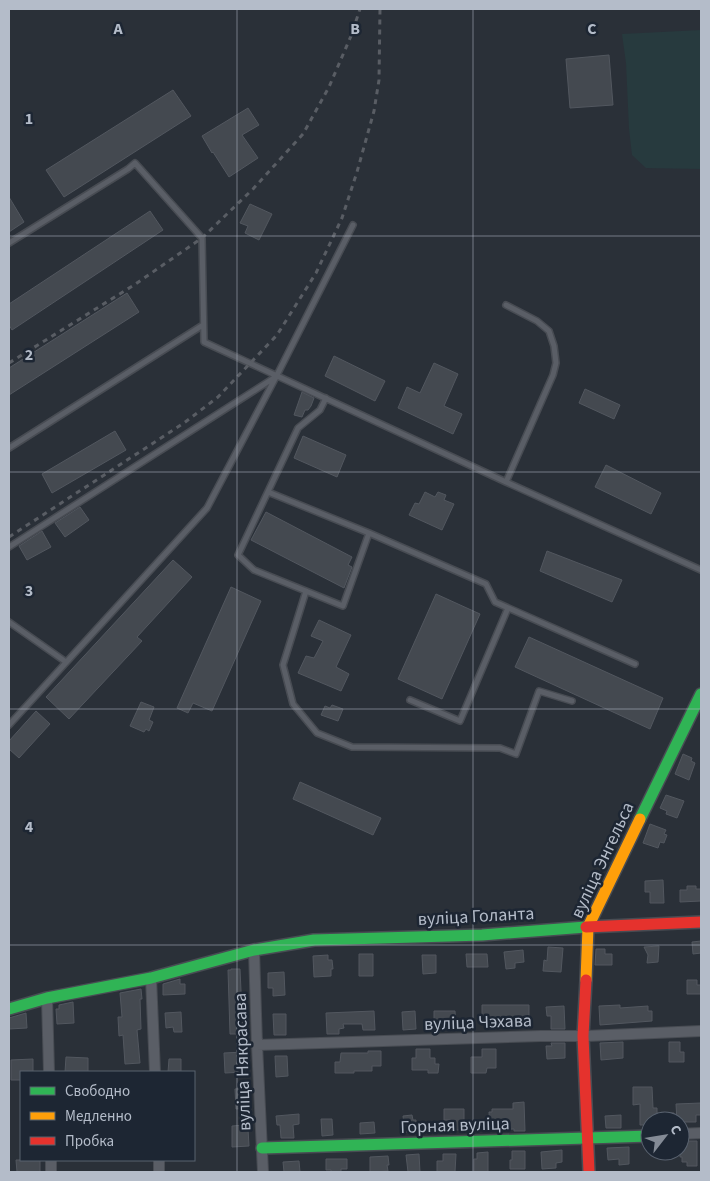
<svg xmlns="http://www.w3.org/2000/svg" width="710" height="1181" font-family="'Source Sans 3',sans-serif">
<rect width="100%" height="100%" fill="#2a3038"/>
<path fill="#273a3e" d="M701,30v139l-55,-1 -14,-13 -3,-26 -3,-66 -4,-29z"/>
<path fill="#444950" stroke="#52575f" d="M609,55l4,50 -43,3 -4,-49z
M173,90l18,26 -127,81 -18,-27z
M248,108l11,17 -17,10 16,23 -29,19 -16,-25 -1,1 -10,-17z
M9,197l15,25 -15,10z
M250,204l22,10 -13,26 -14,-7 3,-7 -8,-3z
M150,211l13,19 -151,100 -3,-5v-21z
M127,293l12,19 -130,83v-27z
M334,356l51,25 -10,20 -50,-25z
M434,363l24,11 -14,32 18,8 -9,20 -55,-26 9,-21 13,6z
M585,389l35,16 -6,14 -35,-16z
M302,392l12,6 -3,8 -3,4h-3l-3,7 -8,-2z
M115,431l11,19 -74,43 -10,-19z
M303,436l43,19 -9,22 -43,-19z
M606,465l55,28 -10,21 -56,-27z
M425,492l10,5 3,-5 8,3 -2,5 10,4 -12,26 -33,-15 6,-12 4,1z
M80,507l9,13 -24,17 -10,-14z
M266,512l86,45 -4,8 4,2 -8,21 -93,-48z
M42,531l9,16 -24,13 -8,-14z
M547,551l75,29 -10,22 -72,-31z
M173,560l19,17 -55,60 5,4 -73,78 -23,-22z
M231,587l30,14 -49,110 -19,-8 -5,10 -11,-5z
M436,594l44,20 -38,85 -44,-20z
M319,620l32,15 -15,32 13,7 -8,17 -43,-18 8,-17 8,2 9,-17 -12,-5z
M529,637l134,61 -13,31 -135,-62z
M141,702l13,5 -5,13 4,2 -4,9 -3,-2 -2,3 -14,-6z
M332,705l11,4 -5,12 -17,-6 4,-9 5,2z
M36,711l14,13 -31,34 -10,-9v-8z
M683,754l9,4 -1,3 4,2 -6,17 -14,-6z
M300,782l81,36 -8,17 -80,-36z
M666,795l18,6 -7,17 -11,-4 1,-3 -7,-3z
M650,824l16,6 -2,4 3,1 -3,8 -4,-1 -2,6 -15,-5z
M663,880l1,23h-14v-11h-5v-11z
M687,886h9v3h5v12l-21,1v-12h7z
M701,941v12l-8,1 -1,-12z
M659,946l-1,16 -11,1 1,-8 -4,-8z
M548,947l15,1 -2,24 -18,-1 1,-11 3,1z
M596,949h9v5h7v11h-17z
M523,950l1,12 -9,1v5l-9,1 -2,-17z
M359,954h14v22h-14z
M466,954h21l1,13h-21z
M328,955v5h4l1,9h-2v7l-17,1 -1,-21z
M422,955h14v18l-13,1z
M231,969h9l3,65h-13l-2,-64h3z
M284,972l1,23 -12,1v-8h-5v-15z
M180,979v5h5v10l-22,1v-11z
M687,980h10v5h4v9h-14z
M141,989l1,10h-2l1,30 -4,1 3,33 -15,1 -2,-29 -4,1 -1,-19h4l-2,-24z
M73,1002l1,21 -17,1 -1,-15h3v-4z
M482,1005h47v22l-42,-1v-9l-5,-1z
M620,1005v3l28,-2v5h4v10l-52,4 -1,-19z
M564,1006l1,23h-14v-13h-4l-1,-9z
M374,1011l1,19h-12l-1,-6h-19l1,4 -5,1v5h-12l-1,-21z
M415,1011l1,18 -13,1 -1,-18z
M434,1011h21l1,17 -12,1v-4h-10z
M181,1012l1,20h-8l-1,-5 -7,1 -1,-15z
M26,1013l1,15 -18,1v-11z
M273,1014h13v21h-12z
M623,1042v16l-22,2 -1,-17z
M669,1042h11v10h4v10h-15z
M551,1043h14v15l-18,1 -1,-13h6z
M416,1049h14v9h5v6h4l-1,9h-10v-3h-16v-12h4z
M482,1049h14v19h-9l-1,5h-15v-16h11z
M368,1051h13v15h-9v5h-18v2h-19v-11h5l1,-9h27z
M244,1052l1,20 -20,1 -1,-20z
M275,1056h12l1,20 -12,1z
M66,1057l22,1v14h-23z
M33,1059v13h-12v8h-10v-20z
M169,1059h12v13h-13z
M633,1087h19l1,21h4v5h17v8h-24v4h-10v-21l-7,1z
M246,1088l1,20 -11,1 -1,-20z
M524,1102l1,29h-11v-2l-24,1 -1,-18h3v-3h21v-6z
M701,1103v12h-5v7h-16v-1h-3l-1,-17z
M444,1109h20v21h-13v-10h-7z
M299,1114v10l-6,1 1,13h-13l-1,-13h-3l-1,-9z
M412,1115l1,5h3v12h-11l-2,-16z
M621,1115v13h-15l-1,-12z
M321,1119h11l1,16 -11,1z
M374,1122l1,11 -15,1v-11z
M244,1125v4h4l1,17 -17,1v-21z
M681,1141h16v25h-10v-4h-5v-5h-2z
M629,1147v17l-10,1v-6l-11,1 -1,-12z
M562,1150v12l-6,1v5l-14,1 -1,-17z
M512,1151h13v18h-15v-9h2z
M488,1152v20h-14v-13h3v-6z
M419,1154l1,18h-12l-2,-17z
M443,1154h13l-1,18h-18v-11h6z
M388,1156l1,9h-2l1,6 -18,1v-15z
M326,1159h21v10h-6v3h-10v-2h-5z
M16,1160h24v12h-23z
M299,1161l1,11h-16l-1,-10z"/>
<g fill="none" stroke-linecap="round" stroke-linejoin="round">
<g stroke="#484c53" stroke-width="8">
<path id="lane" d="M9,243l119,-74 7,-6 67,75 2,104 302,140
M506,305l31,16 12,10 5,15 2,17 -3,12 -47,107 195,88
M9,448l194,-123
M268,492l101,41 -26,73 -89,-36 -16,-15 60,-127 22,-18 6,-12
M369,533l117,51 9,18 140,62
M9,547l268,-171
M306,591l-23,74 10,39 24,29 35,14 148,1 16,6 23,-63 33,10
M9,622l57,40
M410,700l50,21 48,-113
M9,725l198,-217 70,-133 76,-150"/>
</g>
<g stroke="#484c53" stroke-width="12">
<path id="street" d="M254,950l3,95 6,127
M151,978l4,94
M47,998l2,74
M257,1045l284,-9h45l115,-5
M680,1134l21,-1
M51,1160v12
M159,1160v12"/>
</g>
<g stroke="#484c53" stroke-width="14">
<path id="fast" d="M640,819l61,-125
M9,1009l38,-11 104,-20 103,-28 60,-10 168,-5 104,-8
M262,1148l388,-12"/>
</g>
<g stroke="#484c53" stroke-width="14">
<path id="slow" d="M586,980l2,-53 52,-108"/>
</g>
<g stroke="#484c53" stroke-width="14">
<path id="jam" d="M586,927l115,-5
M586,980l-3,56 6,136"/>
</g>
<use href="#lane" stroke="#5a5e66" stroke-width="5"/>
<use href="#street" stroke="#5a5e66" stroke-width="10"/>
<use href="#fast" stroke="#30b455" stroke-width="11"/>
<use href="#slow" stroke="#ff9f0a" stroke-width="11"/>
<use href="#jam" stroke="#e5322d" stroke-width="11"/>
<path stroke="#595d64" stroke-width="3" stroke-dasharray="5 5" stroke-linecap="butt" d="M9,363l125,-78 68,-47 51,-49 50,-55 26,-47 22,-51 9,-27
M9,537l175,-114 34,-26 59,-62 39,-62 26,-55 15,-46 17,-61 5,-31 1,-71"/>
</g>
<path fill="none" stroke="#b4bcc9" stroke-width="1" stroke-opacity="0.55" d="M237,9v1163M473,9v1163M9,236h692M9,472h692M9,709h692M9,945h692"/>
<g text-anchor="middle" stroke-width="5" stroke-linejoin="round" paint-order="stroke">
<g font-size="18" fill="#b4bcc9" stroke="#1d2633">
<text transform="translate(602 860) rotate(-65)" y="6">вуліца Энгельса</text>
<text transform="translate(476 916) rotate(-3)" y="6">вуліца Голанта</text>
<text transform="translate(478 1022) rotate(-2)" y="6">вуліца Чэхава</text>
<text transform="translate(242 1062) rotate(-92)" y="6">вуліца Някрасава</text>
<text transform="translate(455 1125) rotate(-2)" y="6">Горная вуліца</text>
</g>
</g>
<g font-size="16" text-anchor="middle" font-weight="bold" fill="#b4bcc9" stroke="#1d2633" stroke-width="5" stroke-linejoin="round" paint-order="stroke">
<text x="118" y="34">A</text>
<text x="355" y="34">B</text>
<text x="592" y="34">C</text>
<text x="29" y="124">1</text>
<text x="29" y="360">2</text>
<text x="29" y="596">3</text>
<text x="29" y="832">4</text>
</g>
<rect width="710" height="1181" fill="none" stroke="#b4bcc9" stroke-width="20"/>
<rect x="20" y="1071" width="175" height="90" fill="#1d2633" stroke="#59626f"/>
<rect x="30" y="1087" width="25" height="8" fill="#30b455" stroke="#59626f"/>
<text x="65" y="1096" font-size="15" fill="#b4bcc9">Свободно</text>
<rect x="30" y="1112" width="25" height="8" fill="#ff9f0a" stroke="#59626f"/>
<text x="65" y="1121" font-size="15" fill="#b4bcc9">Медленно</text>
<rect x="30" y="1137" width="25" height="8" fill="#e5322d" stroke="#59626f"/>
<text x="65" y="1146" font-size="15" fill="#b4bcc9">Пробка</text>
<g transform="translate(665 1136) rotate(59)"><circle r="24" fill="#1d2633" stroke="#59626f"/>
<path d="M0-4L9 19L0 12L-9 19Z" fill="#848b96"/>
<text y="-8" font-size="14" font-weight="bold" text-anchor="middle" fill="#b4bcc9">С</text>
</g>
</svg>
